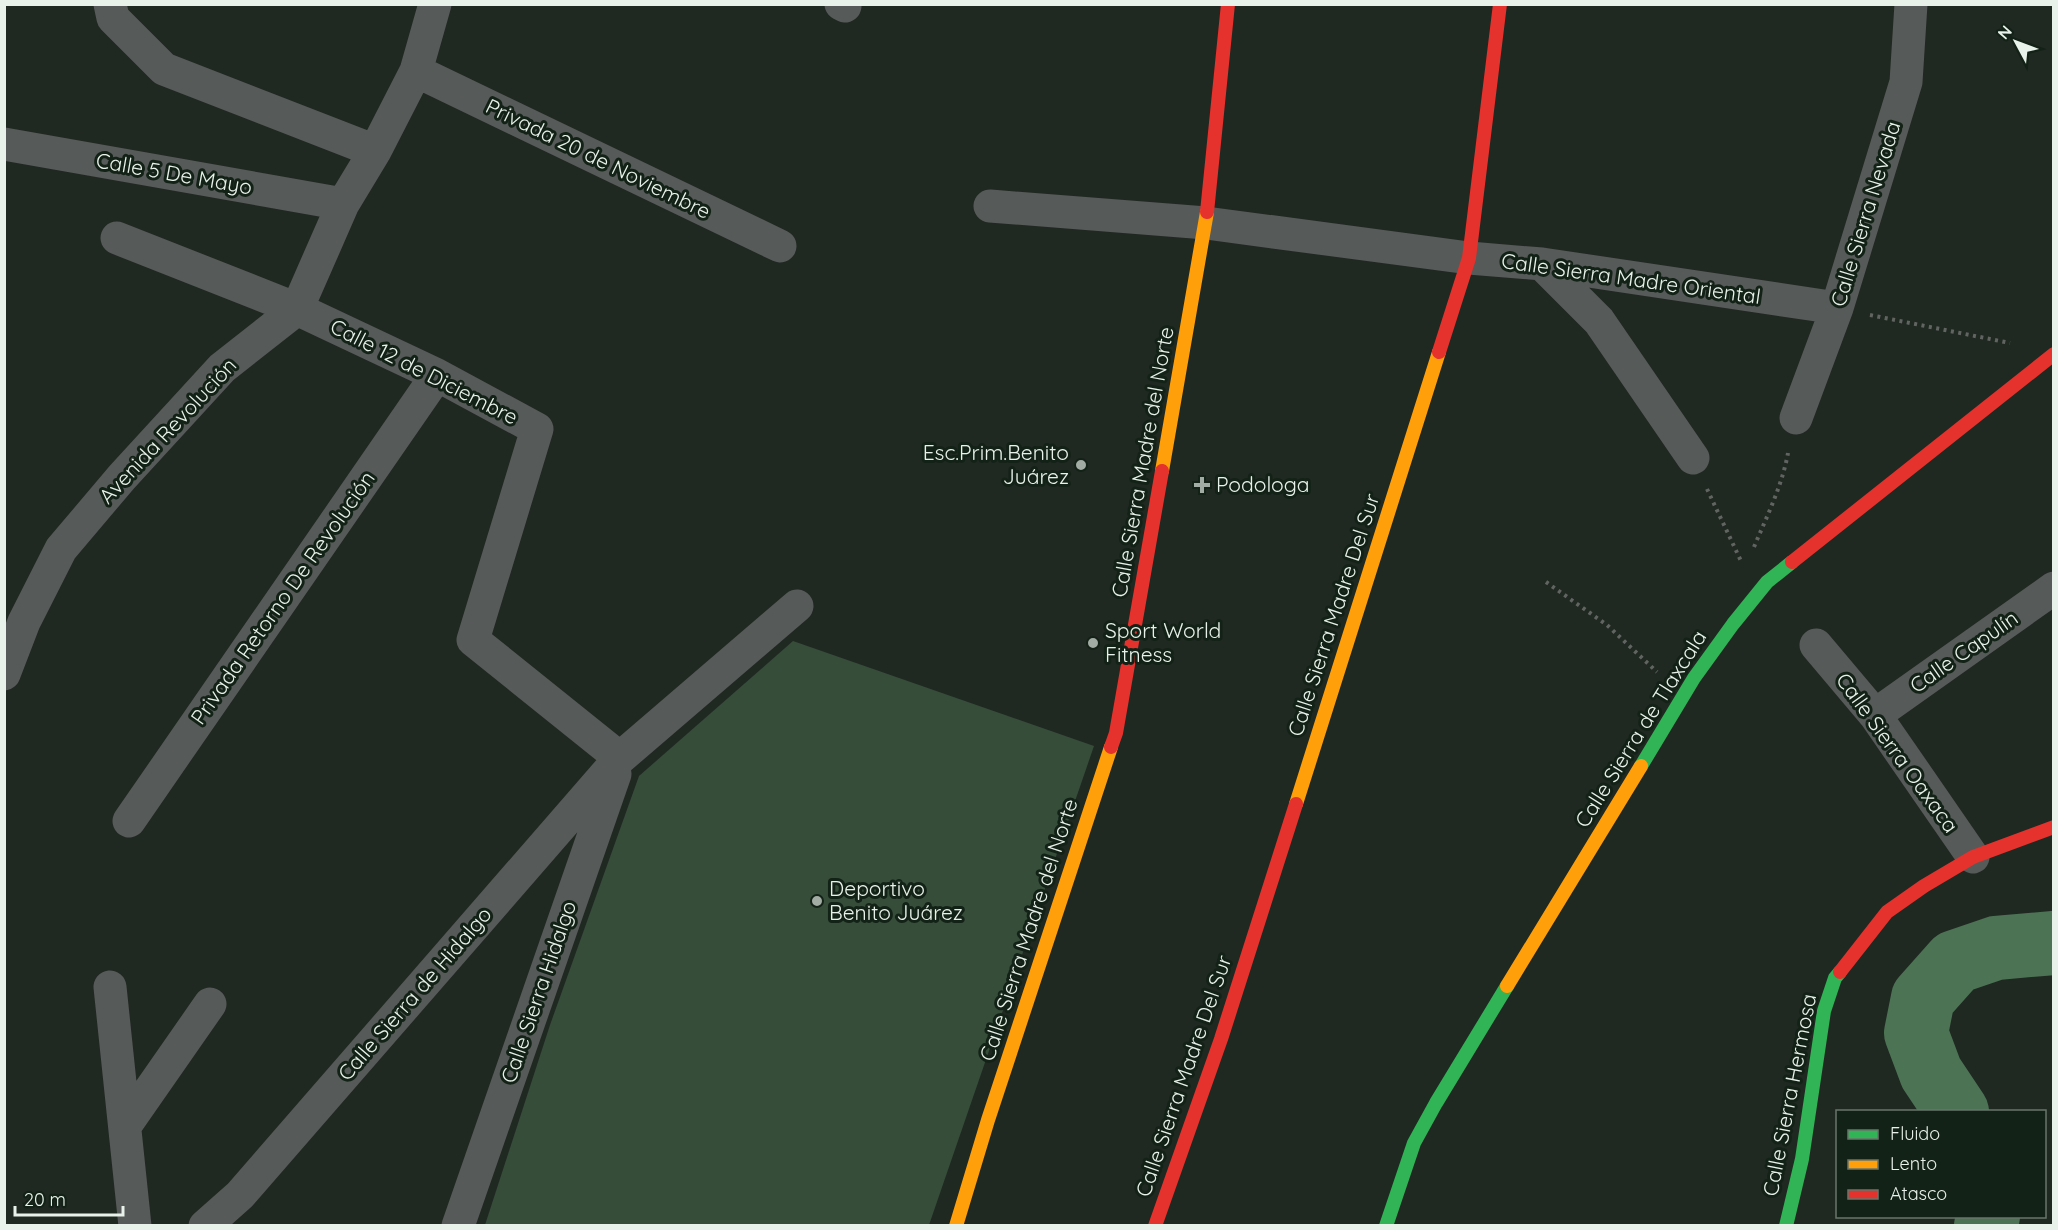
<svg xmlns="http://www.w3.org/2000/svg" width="2058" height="1230" font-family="Quicksand,sans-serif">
<rect width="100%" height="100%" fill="#202822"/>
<path fill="#364d3a" d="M793,641l301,105 -165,479h-444l65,-200 89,-249z"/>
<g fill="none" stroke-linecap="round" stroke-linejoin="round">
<path stroke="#4c7454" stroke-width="64" d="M1957,1112l-26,-39 -15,-40 7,-35 32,-36 41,-14 58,-5
M1986,1226l2,-10"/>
<path stroke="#616562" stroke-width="4" stroke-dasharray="3 4.5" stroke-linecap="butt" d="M1870,315l140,28
M1707,489l34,72
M1754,547c13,-31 28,-61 34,-94
M1546,582l61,43 50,47"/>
<path stroke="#565a58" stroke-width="33" d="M110,4l3,14 51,51 211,82
M841,4l4,2
M416,71l364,175
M4,144l339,60
M990,206l216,17 263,35 73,6 295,44
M117,238l180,71 140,66 100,54 -64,211 147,118
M1542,264l57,57 94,137
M1796,418l41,-110 69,-226 5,-78
M1816,645l59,70 98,142
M4,674l20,-52 37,-73 61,-72 100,-109 75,-59 46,-105 32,-53 41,-80 19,-67
M1875,715l179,-127
M129,821l308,-446
M110,987l25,239
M125,1126l85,-122
M205,1226l35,-31 380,-437 177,-152
M458,1226l157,-452"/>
<path stroke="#30b455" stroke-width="14" d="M1641,766l53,-88 39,-54 34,-42 25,-20
M1386,1226l28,-83 22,-40 71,-117
M1786,1226l16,-67 22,-148 11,-33 5,-6"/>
<path stroke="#ff9f0a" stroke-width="14" d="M1162,471l45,-259
M1296,804l143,-452
M1507,986l134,-220
M956,1226l32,-106 123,-373"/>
<path stroke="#e5322d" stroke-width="14" d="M1207,212l21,-208
M1439,352l30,-94 31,-254
M1792,562l262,-208
M1111,747l5,-14 46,-262
M1840,972l47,-60 37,-26 49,-29 81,-30
M1155,1226l66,-187 75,-235"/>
</g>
<g fill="#a2aba4" stroke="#132216" stroke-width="2">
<circle cx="1081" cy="465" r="6"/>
<path d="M1199 476h6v6h6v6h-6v6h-6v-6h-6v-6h6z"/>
<circle cx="1093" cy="643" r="6"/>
<circle cx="817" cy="901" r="6"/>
</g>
<g text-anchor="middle" stroke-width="6" stroke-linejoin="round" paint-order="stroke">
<g font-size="21" fill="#e8f2ea" stroke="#132216">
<text transform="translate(598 159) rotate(26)" y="7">Privada 20 de Noviembre</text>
<text transform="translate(174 174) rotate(10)" y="7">Calle 5 De Mayo</text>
<text transform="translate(1866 214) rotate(-73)" y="7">Calle Sierra Nevada</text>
<text transform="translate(1631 279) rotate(8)" y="7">Calle Sierra Madre Oriental</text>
<text transform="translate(424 372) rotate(27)" y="7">Calle 12 de Diciembre</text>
<text transform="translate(168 431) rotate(-47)" y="7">Avenida Revolución</text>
<text transform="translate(1143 462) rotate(-80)" y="7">Calle Sierra Madre del Norte</text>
<text transform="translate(283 598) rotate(-55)" y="7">Privada Retorno De Revolución</text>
<text transform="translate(1334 615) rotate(-72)" y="7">Calle Sierra Madre Del Sur</text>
<text transform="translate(1964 652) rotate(-35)" y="7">Calle Capulín</text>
<text transform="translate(1641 729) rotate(-58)" y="7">Calle Sierra de Tlaxcala</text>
<text transform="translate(1897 753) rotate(54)" y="7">Calle Sierra Oaxaca</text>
<text transform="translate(1029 930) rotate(-72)" y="7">Calle Sierra Madre del Norte</text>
<text transform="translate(539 992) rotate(-71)" y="7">Calle Sierra Hidalgo</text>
<text transform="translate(415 994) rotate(-49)" y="7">Calle Sierra de Hidalgo</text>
<text transform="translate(1184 1076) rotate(-71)" y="7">Calle Sierra Madre Del Sur</text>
<text transform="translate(1790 1095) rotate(-79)" y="7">Calle Sierra Hermosa</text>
</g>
<g font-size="21" fill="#e8f2ea" stroke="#132216" text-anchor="start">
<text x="1069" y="460" text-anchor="end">Esc.Prim.Benito<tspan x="1069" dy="24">Juárez</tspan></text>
<text x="1216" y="492">Podologa</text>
<text x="1105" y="638">Sport World<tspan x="1105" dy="24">Fitness</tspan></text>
<text x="829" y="896">Deportivo<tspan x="829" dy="24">Benito Juárez</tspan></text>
</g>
</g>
<rect width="2058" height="1230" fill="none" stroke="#e8f2ea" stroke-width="12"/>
<rect x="1836" y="1110" width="210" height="108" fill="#132216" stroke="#68756b" stroke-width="1.5"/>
<rect x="1848" y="1130" width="30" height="9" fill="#30b455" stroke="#68756b" stroke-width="1.5"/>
<text x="1890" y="1140" font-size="18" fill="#e8f2ea">Fluido</text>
<rect x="1848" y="1160" width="30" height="9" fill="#ff9f0a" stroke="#68756b" stroke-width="1.5"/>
<text x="1890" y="1170" font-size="18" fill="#e8f2ea">Lento</text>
<rect x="1848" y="1190" width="30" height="9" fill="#e5322d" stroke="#68756b" stroke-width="1.5"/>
<text x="1890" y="1200" font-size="18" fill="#e8f2ea">Atasco</text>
<g transform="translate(2016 42) rotate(311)" stroke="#132216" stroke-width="4.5" paint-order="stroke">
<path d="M0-4.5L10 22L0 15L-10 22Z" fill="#e8f2ea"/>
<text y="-9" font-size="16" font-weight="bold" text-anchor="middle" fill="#e8f2ea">N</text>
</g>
<path d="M15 1206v9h108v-9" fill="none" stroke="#e8f2ea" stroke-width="3"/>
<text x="24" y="1206" font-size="18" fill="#e8f2ea" stroke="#132216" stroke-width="4.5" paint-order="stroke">20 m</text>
</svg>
